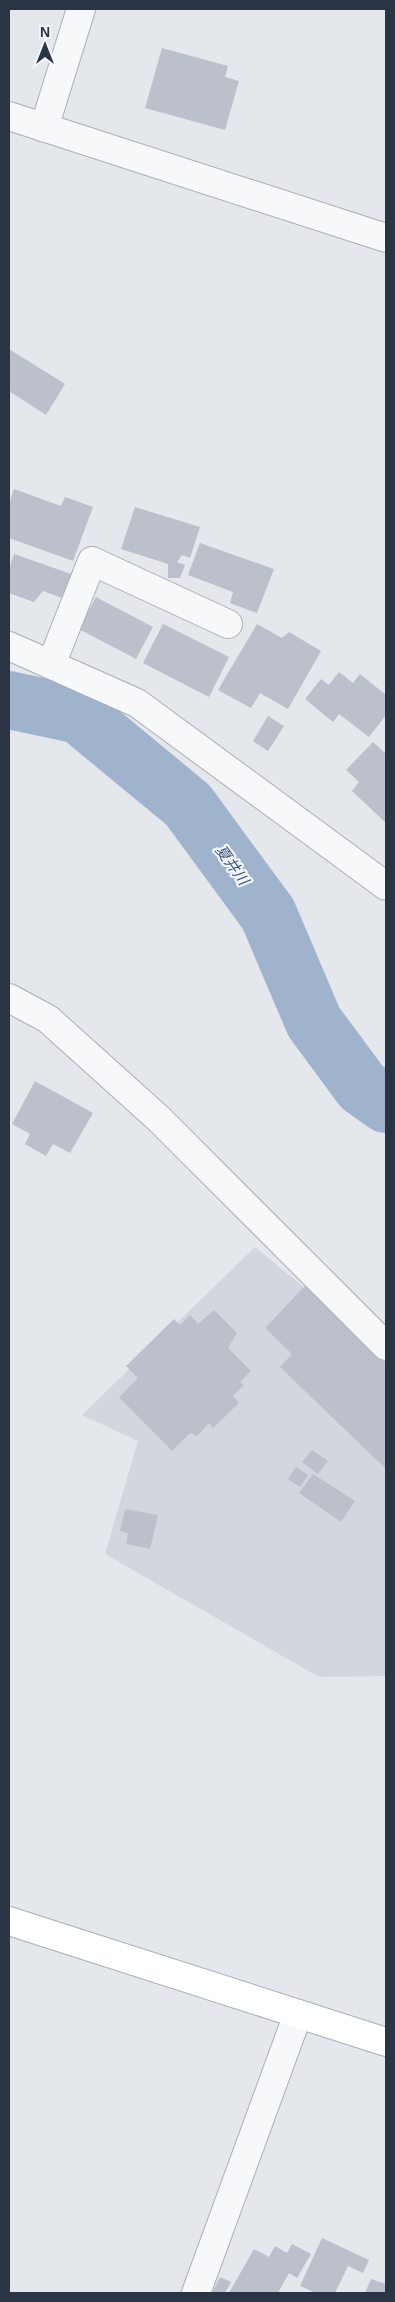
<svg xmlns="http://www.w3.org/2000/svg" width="395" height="2302" font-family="Helvetica,'Noto Sans JP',sans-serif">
<rect width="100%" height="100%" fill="#e4e7ec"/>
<path fill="#d2d6de" d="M255,1247l131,108v321l-67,1 -214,-123 33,-113 -56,-26z"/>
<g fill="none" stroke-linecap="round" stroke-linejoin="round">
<path stroke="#9fb4cc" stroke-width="58" d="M9,700l70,15 109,90 80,109 46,108 48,65 24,17"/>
</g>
<path fill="#bbc0ca" d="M162,48l66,18 -3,11 14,4 -14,49 -80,-22z
M9,349l56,35 -19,31 -37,-24z
M14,489l47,17 4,-9 28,10 -20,54 -64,-23v-34z
M135,507l65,20 -10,31 -8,-3 -5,7 8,3 -5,13h-12v-14l-47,-15z
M200,543l74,26 -17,44 -27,-10 3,-11 -45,-17z
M14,554l60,21 -9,24 -22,-8 -9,11 -25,-9v-24z
M96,597l57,30 -17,32 -57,-30z
M163,624l66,33 -20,40 -66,-34z
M257,624l25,14 7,-6 32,19 -33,58 -28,-16 -9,15 -33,-18z
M339,672l14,11 7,-9 26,21v20l-17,22 -30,-23 -6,8 -28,-23 16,-20 8,6z
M268,716l16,10 -16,25 -15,-10z
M373,742l13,12v69l-34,-32 7,-9 -13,-12z
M35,1081l58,32 -23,40 -17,-9 -7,12 -21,-12 5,-10 -18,-10z
M305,1286l81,78v105l-106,-102 12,-13 -27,-26z
M214,1310l23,23 -9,15 23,23 -11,11 4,3 -11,11 6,7 -26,25 -4,-5 -12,13 -7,-3 -18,18 -53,-54 19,-19 -12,-12 48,-47 6,6 10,-10 8,9z
M312,1450l16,11 -10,13 -16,-12z
M296,1467l12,8 -8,12 -12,-8z
M313,1474l42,27 -14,21 -42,-29z
M125,1509l33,6 -8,34 -24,-5 2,-11 -8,-2z
M322,2238l47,22 -6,13 -15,-7 -13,27h-19l-16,-7z
M292,2244l19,10 -14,24 -8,-5 -11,20h-49l25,-44 15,8 6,-11 12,7z
M220,2277l11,5 -6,11h-13z
M371,2279l15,5v9h-21z"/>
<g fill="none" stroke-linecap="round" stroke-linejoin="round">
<g stroke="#a9aeb7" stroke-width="30">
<path id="street" d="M9,116l377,122
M44,128l37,-119
M9,646l128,57 249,183
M51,665l41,-104 136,63
M9,998l39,21 110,99 228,228
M196,2293l102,-279"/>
</g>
<g stroke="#a9aeb7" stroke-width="30">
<path id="secondary" d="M9,1921l377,121"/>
</g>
<use href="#street" stroke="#f7f8fa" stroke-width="28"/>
<use href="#secondary" stroke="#fff" stroke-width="28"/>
</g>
<g text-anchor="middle" stroke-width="4.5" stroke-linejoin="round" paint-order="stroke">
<g font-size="15" font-style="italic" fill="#34527a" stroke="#f4f6f9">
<text transform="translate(232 865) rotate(54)" y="5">夏井川</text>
</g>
</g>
<rect width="395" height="2302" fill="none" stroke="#2b3445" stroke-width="20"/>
<g transform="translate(45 45)" stroke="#f4f6f9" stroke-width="4" paint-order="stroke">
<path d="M0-4L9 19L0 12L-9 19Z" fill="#2b3445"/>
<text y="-8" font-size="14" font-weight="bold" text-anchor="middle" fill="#2b3445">N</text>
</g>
</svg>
